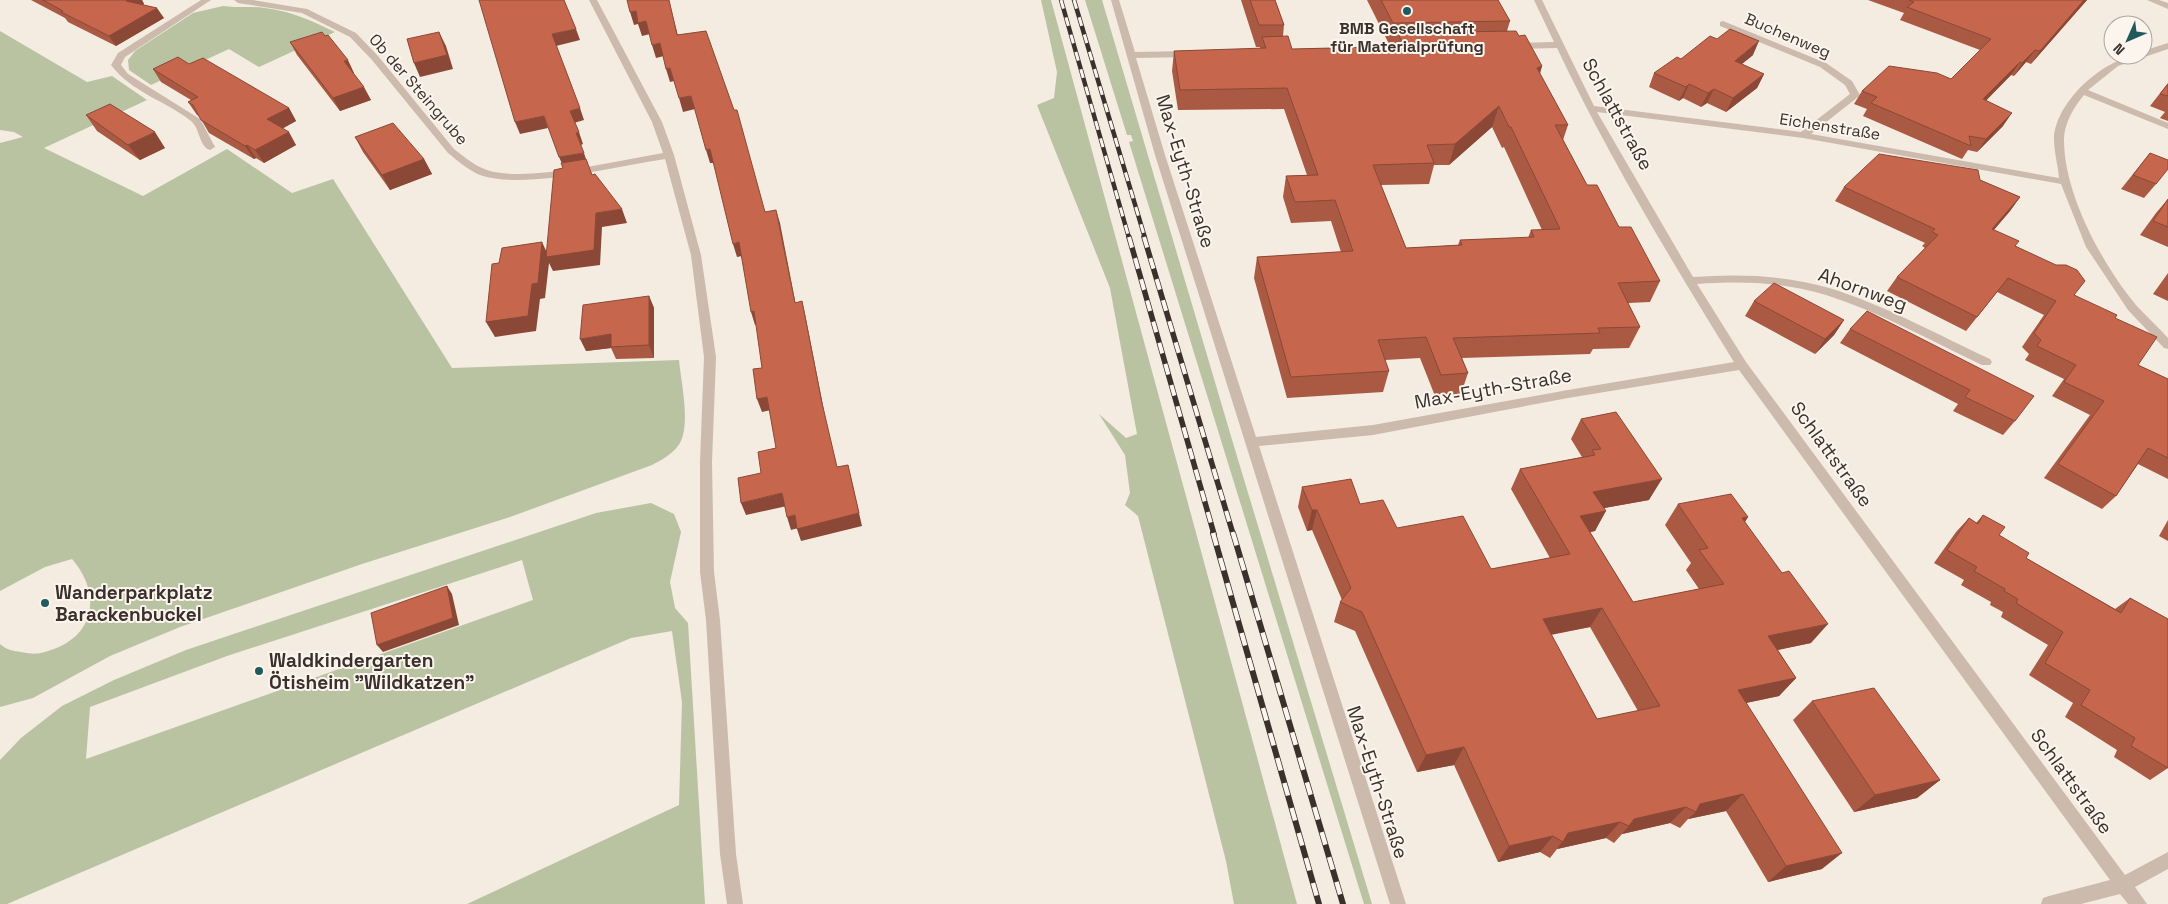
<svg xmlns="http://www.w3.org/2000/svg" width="2168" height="904" font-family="'Space Grotesk',sans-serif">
<rect width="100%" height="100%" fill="#f4ebe1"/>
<path fill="#b9c3a1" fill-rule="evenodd" d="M1041,0h10l246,904h-63l-8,-43 -88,-345 -13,-11 5,-12 -5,-38 -26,-41 27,24 11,-4 -27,-146 -73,-183 17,-7 3,-26z
M1085,0h17l131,443 139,461h-8l-235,-762 4,-1 -2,-6h-4z
M223,6c14,2 28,0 42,2 26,3 47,13 70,24l-76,35 -30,-18 -78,36 -22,-15 -1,-10 7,-9 58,-38z
M0,31l87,51 25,-6 35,24 -103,48 99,48 84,-47 65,44 41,-14 119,189 227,-8c2,22 11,61 2,81 -6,12 -18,18 -29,24l-142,52 -148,47 -182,63 -70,29 -77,42 -33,9v-63c7,6 13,7 21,8 15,3 19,2 33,-3 43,-16 46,-58 18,-90l-27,8 -45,24v-448l23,-6 -9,-5 -14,-2z
M651,503l23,11 7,18 -11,50 5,26 13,15 17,281h-238l212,-99 3,-103 -10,-71 -41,7 -624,266h-7v-144l21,-22 41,-32 52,-26 72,-30 410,-137zM522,560l11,40 -447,159 4,-52 137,-51z"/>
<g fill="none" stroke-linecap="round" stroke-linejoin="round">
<path fill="#ccbaad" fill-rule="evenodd" d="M201,0h10l-86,57 -4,8 7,9 72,45 15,28 -5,3c-11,-3 -10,-22 -19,-29 -25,-20 -60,-29 -80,-56l7,-12z
M234,0h19l54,9 49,24 22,23 76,93c10,8 21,17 33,21 36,13 135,-10 176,-17l-11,-31 -63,-122h8l65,122 12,33 27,100 15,102 -4,105 2,110 6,48 16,234 7,50h-16l-7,-50 -14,-234 -6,-48v-110l4,-105 -13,-102 -26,-96c-47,7 -138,30 -182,17 -13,-4 -25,-15 -35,-23l-76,-93 -22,-23 -48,-24 -64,-10z
M1111,0h8l16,52 54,-1 4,3 -4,3 -53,1 29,97 91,282 117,-12 195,-35 166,-28c-63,-102 -126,-206 -177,-314l-43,1 -4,-3 4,-3 40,-1 -20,-42h8l52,106 207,26 49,-38 -5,-9 -25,-18 -100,-41v-4l3,-1 103,42 26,18 8,14 -2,2 -47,37 248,44c-1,-13 -5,-26 -5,-39 1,-38 53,-84 89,-84v-4l25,-8v6l-50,17 -30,24 80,33v6l-84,-34c-10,12 -20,28 -20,45 0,54 38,124 72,165 10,11 22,22 32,33v11l-4,-1 -36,-38 -42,-63 -25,-63 -258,-46 -206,-26 96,165c46,-3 92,-2 136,11 56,17 109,47 161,71l2,3 -2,3h-8c-51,-24 -102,-53 -156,-70 -41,-13 -86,-14 -129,-11l49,78 379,513 43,-23v17l-33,18 12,17h-19l-8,-10 -39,10h-40l2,-6 6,-2 61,-16 -371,-510 -171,28 -195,37 -114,11 147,458h-16l-235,-749z
M2147,0h12l9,3v6z"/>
<g stroke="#3b302b" stroke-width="4.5">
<path id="rail-far2" d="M1061,0l68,238
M1074,0l71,238"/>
</g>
<g stroke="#3b302b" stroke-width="5.5">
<path id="rail-far1" d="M1129,237l85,297
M1144,237l89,297"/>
</g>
<g stroke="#3b302b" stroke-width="6">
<path id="rail" d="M1213,533l106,371
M1233,533l110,371"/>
</g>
<use href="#rail-far2" stroke="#fbf5ee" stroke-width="3" stroke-dasharray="9" stroke-linecap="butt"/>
<use href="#rail-far1" stroke="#fbf5ee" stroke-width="4" stroke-dasharray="11" stroke-linecap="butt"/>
<use href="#rail" stroke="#fbf5ee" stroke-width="4.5" stroke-dasharray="13" stroke-linecap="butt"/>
</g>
<path fill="#aa5942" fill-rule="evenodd" d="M31,0h111l2,4 -1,1 21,13 -48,28 -48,-24 -3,-4z
M1241,0h34l9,25 -1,11 9,13 82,-2 21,-1v-2h-6l-22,-44h131l12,21 -3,10 12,5 23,30 -2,8 28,51 -5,15 24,45 73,96 -10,21 -22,1 12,24 -11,21 -36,1 -3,5 -128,4 6,15 -7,21 -26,2 -15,-38 -35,2 4,11 -6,21 -96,6 -33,-120 3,-21 84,-5 -10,-31 -40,2 -8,-26 3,-21 21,-1 -23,-66 -106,1 -6,-39 2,-20 86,-2v-2h-4zM1492,127l10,21 2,-1 38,83h-11l-3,8 -68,2 -2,5 -52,3 -25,-63 48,-1 5,-19h15z
M1868,0h219l-56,64 -5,-2 -12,14 -3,-1 -25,25 17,26 -26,26 -9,-2 -6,9 -99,-43 4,-7 -13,-5 8,-13 89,-12 29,-29 -80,-30 4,-7z
M290,42l64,31h-1l18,27 -31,11 -43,-56z
M1753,55l-11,9 22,10 -7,14 -31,24 -19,-9 -6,4 -18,-9 -4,3 -30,-14 5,-14 27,-14z
M189,64l100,44 7,13 -14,8 14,16 -32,18 -8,-5 -2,1 -45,-26 -10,-17 -2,-1 -9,-13 3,-2 -30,-18 -8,-13z
M2168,83v38l-8,-3 5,-6 -15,-6z
M86,115l79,33 -25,12 -43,-29z
M355,137l69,22 8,15 -42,16 -27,-38z
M2150,153l6,31 -12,14 -23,-9z
M1980,180l40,17 -10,14 -16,19 22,16 58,49 41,23 23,47 30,14v100l-30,-15 -22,32 -14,13 -58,-31 46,-63 -38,-19 12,-17 -39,-19 4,-6 -7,-7 22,-32 -47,-23 -31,39 -79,-40 10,-14 28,-29 -3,-2 3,-3 -90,-42 9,-14z
M2168,199v48l-28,-12 16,-22z
M2168,273v28l-15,-7z
M649,296l5,12v50l-38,1 -5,-11 -25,3z
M1754,301l90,19 -10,15 -19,19 -70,-38z
M1867,311l148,110 -12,14 -50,-24 5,-7 -118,-61 10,-14z
M1581,419l68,81 -45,8 -9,23 -5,1 43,70 66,-13 -13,-19 5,-7 -26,-38 13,-21 70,13 -3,5 66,121 -33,7 18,28 -17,18 -33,7 76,166 -54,13 -42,-71 -38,8 -8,9 -10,-5 -48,11 -8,9 -8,-5 -49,11 -7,9 -10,-6 -42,10 -44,-97 -37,7 -62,-141 -21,-9 6,-20 2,-2 -30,-70 -5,1 -9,-24 4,-20 58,17 37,24 94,41 59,-11 -39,-69 9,-20 62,-12 -11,-18zM1590,627l48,84 -41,8 -46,-84z
M1983,515l16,20 27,23 89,51 15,-11 38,21v149l-18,12 -36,-23 3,-7 -52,-33 8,-14 -44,-28 19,-30 -47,-28 2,-5 -13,-7 1,-3 -30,-17 3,-5 -30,-17 22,-31 13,-14 7,5z
M2168,520v21l-9,-5z
M1812,701l128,79 -23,18 -63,14 -61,-92z"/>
<path fill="#8b4836" d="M127,0h15l2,4 -11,7 -7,-10z
M669,0l12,48 -4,-13z
M2084,0h3l-56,64 9,-13z
M157,8l7,10 -48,28 -7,-10z
M636,11l10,10 4,13 -8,2 -4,-12 -4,1 -4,-13z
M576,29l4,11 -24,6 -4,-12z
M439,32l7,14 7,23 -33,8 -6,-14z
M1759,41l-6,14 -25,20 7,-14z
M660,43l4,13 -8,2 -4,-13z
M2035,50l-9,12 -12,14 8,-13z
M348,60l6,13 -4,1 -6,-13z
M2020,62l-9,13 -36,37 8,-13z
M1542,66l-7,21 2,-19z
M670,68l4,13 -4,1 -4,-13z
M1764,74l-7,14 -31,24 7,-14z
M1689,84l-6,14 -4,3 7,-14z
M364,87l7,13 -31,11 -7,-13z
M1714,89l-7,14 -6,4 7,-14z
M691,96l4,13 -12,3 -4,-14z
M1499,106l-7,21 -43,38 6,-21z
M289,108l7,13 -21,11 -8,-13z
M580,108l4,12 -10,3 -4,-12z
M2012,113l-9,13 -26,26 9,-13z
M544,116l4,12 -28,6 -5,-12z
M155,132l10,16 -25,12 -12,-15z
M289,132l7,13 -32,18 -9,-13z
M579,132l4,12 -2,1 -5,-12z
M247,145l9,13 -2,1 -9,-13z
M710,149l4,14h-4l-4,-13z
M584,153l4,12 -24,3 -5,-11z
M424,159l8,15 -42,16 -8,-15z
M2020,197l-10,14 -28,32 10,-14z
M622,209l5,14 -25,4 -2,38 -47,6 -4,-8 -4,35 -5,1 -4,32 -41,6 -9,-15 46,-38 10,-42 7,15 47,-44z
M776,210l4,13 18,93 -3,-13z
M739,242l3,14 -5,1 -4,-13z
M649,296l5,12v50l-5,-13z
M802,301l3,13 20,102 -3,-13z
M754,311l4,14h-3l-4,-13z
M1844,320l-10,15 -19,19 10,-15z
M611,334v14l-25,3 -6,-12z
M767,397l4,13 -9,2 -5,-13z
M848,465l14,61 -61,15 -4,-12z
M1662,479l-13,21 -67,12 11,-20z
M782,493l5,13 -41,9 -5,-12z
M1312,510h5l-5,20 -5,1z
M1606,511l-11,20 -25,5 10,-20z
M795,515l3,13 -7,2 -4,-13z
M1748,517l-14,20 8,-19z
M447,586l5,8 7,31 -76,27 -6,-7z
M1602,608l-12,19 -58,11 11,-19z
M1828,624l-17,19 -59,12 16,-19z
M1796,678l-17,18 -57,12 16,-18z
M1464,747l-10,18 -37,7 9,-17z
M1940,780l-23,18 -63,14 21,-17z
M1743,794l-17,17 -38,8 8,-7 4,-8z
M1686,807l-16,16 -48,11 7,-8 5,-7z
M1620,822l-14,16 -49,11 11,-16z
M1553,836l-13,16 -42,10 11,-16z
M1842,853l-20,16 -54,13 18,-16z"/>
<path fill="#c6674d" stroke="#8b4836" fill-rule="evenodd" d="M43,0h84l-1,1 31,7 -48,28 -48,-24 2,-1z
M479,0h85l12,29 -24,5 28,74 -10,3 9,21 -3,1 8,20 -25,4 -15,-41 -29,6z
M627,0h42l8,35 29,-4 28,79h3l28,102 11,-2 19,93 7,-2 20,102 15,64 11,-2 11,48 -62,16 -2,-14 -8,2 -5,-24 -41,10 -3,-25 23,-5 -3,-21 18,-4 -9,-51 -10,2 -4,-30 9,-1 -8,-57 -3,1 -12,-70 -6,2 -23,-95 -4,1 -15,-54 -12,2 -9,-30 -4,1 -6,-26 -8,2 -6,-24 -8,2 -2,-12 -6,1z
M1250,0h25l9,25h-25z
M1381,0h117l12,21 -117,2z
M1909,0h175l-44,51 -5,-1 -13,13 -2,-1 -37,37 29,14 -26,26 -17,-3 2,10 -100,-43 6,-6 -15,-6 27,-25 48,7 14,6 40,-40 -84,-32 7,-5z
M1730,29l29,12 -24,20 29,13 -31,24 -19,-9 -6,4 -19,-9 -3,3 -32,-14 23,-16 4,2 29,-23 7,3z
M1516,31l3,5 6,-1 17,31 -5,2 31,57h-13l32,60h10l22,42h12l29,54 -42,2 22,44 -42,1 2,5 -147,5 15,35 -27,2 -15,-38 -48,3 11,31 -98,6 -34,-120 96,-6 -18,-51 -40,2 -9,-26 32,-1 -31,-87 -107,2 -6,-39 92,-3 -4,-11 26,-1 4,13 82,-2 29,-2 -5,-12zM1499,106l10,21h2l49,102 -29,1 3,7 -74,3 2,5 -56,3 -33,-83 61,-2 -7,-18 28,-1z
M322,32l3,4 3,-1 20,25 -4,1 20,26 -31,11 -43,-56z
M439,32l8,23 -33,8 -7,-24z
M178,57l11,7 14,-6 86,50 -22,11 22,13 -34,18 -8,-5 -2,1 -44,-26 -8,-15 -5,-3 10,-5 -45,-28z
M2168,84v12l-8,-2z
M110,104l45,28 -27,13 -42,-30z
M393,123l31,36 -42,16 -27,-38z
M2150,153l18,7v9l-12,15 -23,-9z
M1879,154l99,16 2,10 40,17 -28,32 27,12 -4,5 41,19h10l11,5 8,11 -11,14 43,20 -2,3 42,19 -19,28 30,14v79l-20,-10 -32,48 -58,-32 46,-63 -40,-19 12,-17 -39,-19 4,-6 -7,-7 22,-32 -48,-23 -31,39 -80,-40 41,-42 -6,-3 3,-3 -91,-42z
M586,159l6,16 3,-1 27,35 -26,4 -2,37 -48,7 8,-87 9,-2 -2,-5z
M2168,199v28l-15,-6z
M542,242l-4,41 -6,1 -4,32 -42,6 6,-58 7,-1 3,-15z
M1774,283l70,37 -19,19 -71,-38z
M649,296v49l-38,2v-13l-31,5 3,-34z
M1867,311l167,85 -19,25 -50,-24 5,-7 -120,-61z
M1616,412l46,67 -69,13 13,19 -26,5 53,86 91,-18 -25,-34 9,-2 -30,-44 53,-10 17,23 -6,1 40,55 7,-2 39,53 -60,12 28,42 -58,12 104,163 -56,13 -43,-72 -43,10 -4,8 -10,-5 -52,12 -5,7 -9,-4 -52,11 -5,9 -10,-6 -44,10 -45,-99 -38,8 -64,-143 -22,-10 11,-14 -34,-78h-5l-10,-23 49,-8 9,25 23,-4 14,28 66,-12 28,53 79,-15 -50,-85 75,-14 -3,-5 9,-1 -20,-30zM1602,608l58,98 -63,13 -54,-100z
M1983,515l22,12 -6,8 30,18 -3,5 95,55 9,-15 38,21v149l-37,-22 4,-8 -54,-33 9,-15 -45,-27 18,-31 -47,-29 2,-4 -14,-8 1,-2 -31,-18 3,-4 -30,-17 22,-32 9,6z
M447,586l6,32 -76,27 -6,-32z
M1874,688l66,92 -65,15 -63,-94z"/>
<g fill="#205a5d" stroke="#fbf5ee" stroke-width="2">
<circle cx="1407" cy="11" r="5"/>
<circle cx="45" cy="603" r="5"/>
<circle cx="259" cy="671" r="5"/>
</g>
<g text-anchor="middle" stroke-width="4" stroke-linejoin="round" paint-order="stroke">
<g font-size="16" font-weight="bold" fill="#3b302b" stroke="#fbf5ee">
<text x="1407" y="34">BMB Gesellschaft<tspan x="1407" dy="18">für Materialprüfung</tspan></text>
</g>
<g font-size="16" fill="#3b302b" stroke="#fbf5ee">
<text transform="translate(1788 35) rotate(23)" y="6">Buchenweg</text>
<text transform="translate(419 89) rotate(49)" y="6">Ob der Steingrube</text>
<text transform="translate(1830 126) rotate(9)" y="6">Eichenstraße</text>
</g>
<g font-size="19" fill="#3b302b" stroke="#fbf5ee">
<text transform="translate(1618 114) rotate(61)" y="7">Schlattstraße</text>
<text transform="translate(1186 171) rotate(73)" y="7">Max-Eyth-Straße</text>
<text transform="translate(1863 289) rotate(20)" y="7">Ahornweg</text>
<text transform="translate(1493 388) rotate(-10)" y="7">Max-Eyth-Straße</text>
<text transform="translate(1832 454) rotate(54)" y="7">Schlattstraße</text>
<text transform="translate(2072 781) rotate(54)" y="7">Schlattstraße</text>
<text transform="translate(1378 782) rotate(72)" y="7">Max-Eyth-Straße</text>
</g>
<g font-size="19" font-weight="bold" fill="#3b302b" stroke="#fbf5ee" text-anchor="start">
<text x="55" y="599">Wanderparkplatz<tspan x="55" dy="22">Barackenbuckel</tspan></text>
<text x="269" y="667">Waldkindergarten<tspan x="269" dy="22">Ötisheim "Wildkatzen"</tspan></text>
</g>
</g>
<g transform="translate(2128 40) rotate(225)"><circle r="24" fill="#fbf5ee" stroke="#aea6a0"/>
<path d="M0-4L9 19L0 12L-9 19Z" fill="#205a5d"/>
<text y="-8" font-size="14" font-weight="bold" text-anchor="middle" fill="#3b302b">N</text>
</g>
</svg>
